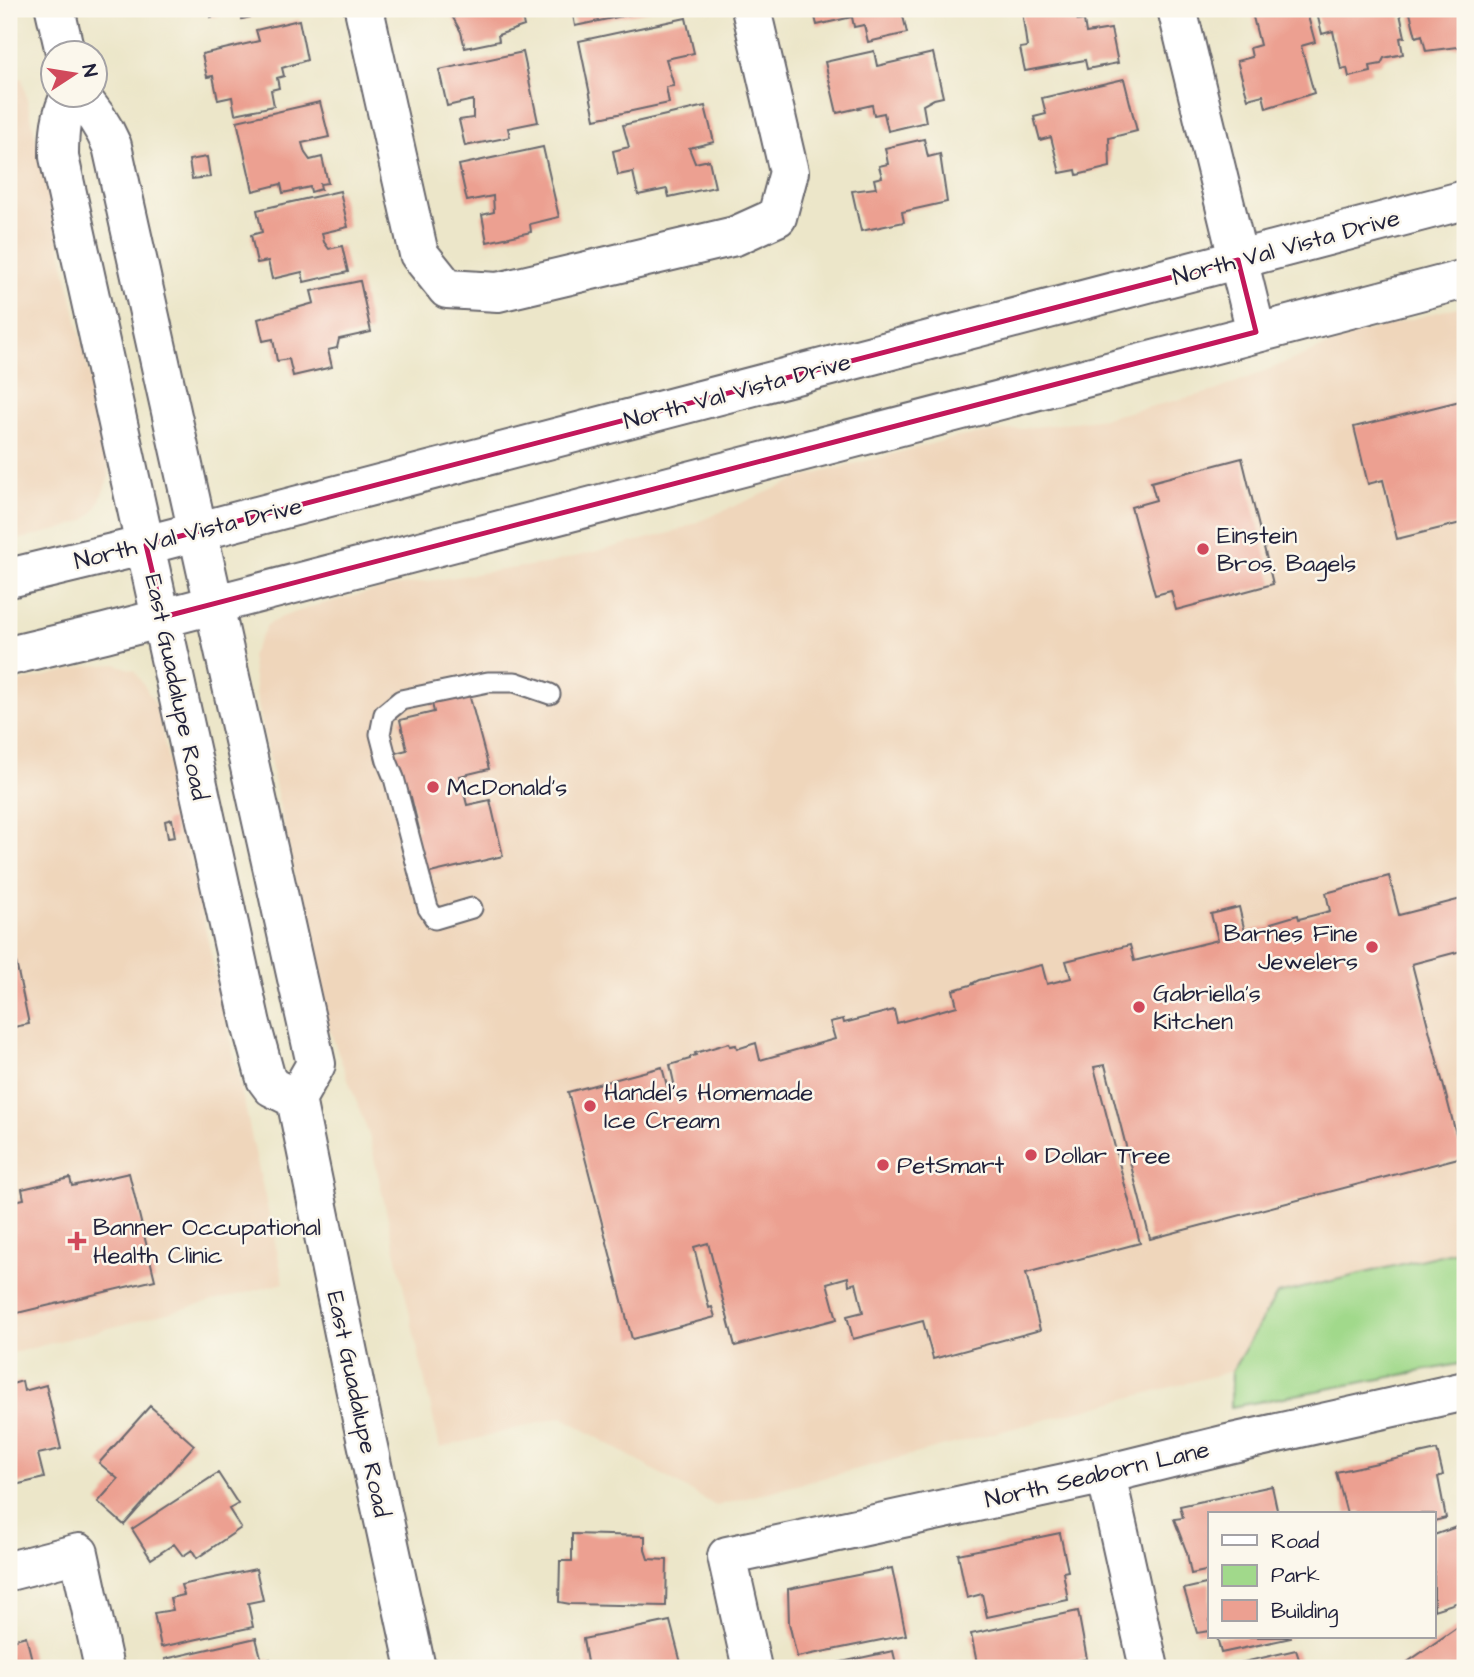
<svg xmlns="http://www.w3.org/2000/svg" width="1474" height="1677" font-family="'Architects Daughter',sans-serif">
<rect width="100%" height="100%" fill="#fbf7ec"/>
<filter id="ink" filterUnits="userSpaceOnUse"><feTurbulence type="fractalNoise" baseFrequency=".0143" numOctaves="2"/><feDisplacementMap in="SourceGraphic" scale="14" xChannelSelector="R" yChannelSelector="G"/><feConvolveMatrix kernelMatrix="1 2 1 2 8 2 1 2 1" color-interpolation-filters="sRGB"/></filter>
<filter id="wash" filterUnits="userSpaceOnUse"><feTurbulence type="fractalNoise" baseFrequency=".00686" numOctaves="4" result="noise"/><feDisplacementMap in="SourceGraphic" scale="28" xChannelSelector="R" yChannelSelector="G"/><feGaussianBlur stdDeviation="1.57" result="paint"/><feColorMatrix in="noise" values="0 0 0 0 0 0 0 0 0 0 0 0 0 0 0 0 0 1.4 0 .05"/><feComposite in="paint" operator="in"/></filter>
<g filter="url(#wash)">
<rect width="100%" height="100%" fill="#ece6c9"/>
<path fill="#efd6bb" d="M22,78l86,378 1,21 -13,32 -10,11 -24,9 -53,13v-461z
M1465,305v944l-187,45 -46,77 -516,135 -154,-89 -122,31 -71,-313 -44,-117 -68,-318 -6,-44 16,-31 15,-8 32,-11 81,-20 155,-23 124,-31 126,-54 158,-41 146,-19 111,-27 143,-58z
M116,664l19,7 21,34 128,578 -275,71v-669l78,-19z"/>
<path fill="#a1d98b" stroke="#627e63" stroke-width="2" d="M1465,1249v114l-234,44 1,-36 45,-77z"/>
<g id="blocks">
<path fill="#eca091" d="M209,9h74v1l-41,9 -2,-9 -29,7z
M448,9h72l4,17 -26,9 1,6 -34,7 -4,-16z
M572,9h79v1l-76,16z
M813,9h102l-12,7 4,17 -39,9 -4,-17 -10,2 -2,-10 -35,8z
M1031,9h41l6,12 6,-1 2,13 25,-4 7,34 -31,6 -2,-9 -60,11 -5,-23 7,-1 -5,-36z
M1251,9h55l9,33 -14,4 13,47 -48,15 -3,-13 -15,4 -11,-38 15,-4 -2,-9 10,-3z
M1316,9h83l6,28 -5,1 3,16 -19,4 -3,6 -11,2 1,6 -22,5 -2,-9 -6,1 -8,-38 -11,3z
M1409,9h56v37l-39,5 -4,-16 -6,2z
M686,18l8,35 -28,6 8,27 -8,1 3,16 -74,16 -16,-78z
M299,20l8,40 -25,8 2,8 -7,2 2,10 -8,2 3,16 -39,8 -3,-17 -14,3 -5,-24 -6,1 -5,-23 57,-13 -3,-11z
M874,51l3,15 56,-13 10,44 -9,2 -11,6 3,17 -38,9 -4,-18 -10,2 -2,-10 -35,8 -12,-51z
M523,52l15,70 -30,6 2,9 -45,9 -6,-26 14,-2v-18l-26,6 -8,-36z
M1124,79l13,52 -28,7 1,29 -33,8 -1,-5 -16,3 -9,-36 -11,3 -6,-23 12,-3 -4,-16z
M320,102l9,35 -27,6 3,10 5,7 12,-3 6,26 -8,1 1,5 -10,3 -1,-5 -27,6 -2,-9 -28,7 -16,-70z
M705,106l9,36 -25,6 6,15 14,-3 6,27 -46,10 -2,-8 -29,6 -5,-23 -15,3 -5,-24 16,-4 -6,-22z
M924,139l4,18 12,-3 7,48 -45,10 2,10 -43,9 -9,-40 24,-3 -2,-9 8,-2 -3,-11 9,-2 -3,-16z
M543,147l16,70 -29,7 1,8 -44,10 -5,-27 12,-3 -1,-16 -26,5 -8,-36z
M207,157l3,20 -18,2 -3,-19z
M340,191l8,36 -26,6 2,9 5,7 13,-3 6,26 -44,10 -2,-10 -30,7 -4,-18 -11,2 -6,-28 11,-3 -5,-22z
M360,281l11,51 -32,7 -2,9 -9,2 4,17 -39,9 -4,-17 -12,2 -4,-22 -10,2 -5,-22 56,-16 -3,-12z
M1460,401l1,3 4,-1v119l-68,17 -14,-59 -15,4 -14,-57z
M1242,458l31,126 -97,26 -5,-19 -16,4 -24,-88 25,-7 -5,-18z
M468,690l21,79 -29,7 7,29 23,-5 13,56 -77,18 -11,-44 4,-1 -8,-32 -5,1 -11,-45 12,-3 -7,-30 34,-8 -3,-13z
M172,819l3,18 -7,1 -3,-17z
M1389,876l10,39 66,-17v52l-53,14 50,193 -312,82 -45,-174 -11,2 46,176 -114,30 14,57 -107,29 -10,-38 -70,18 -6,-23 16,-4 -7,-29 -7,2 -1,-8 -21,6 10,36 -102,27 -27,-103 -14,4 15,61 3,-1 3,10 -83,22 -64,-247 94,-25 5,19 7,-3 -4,-18 20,-6v-2l6,-2 -1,-2 34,-10 1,3 6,-1 1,4 19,-6 4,17 75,-21 -5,-17 13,-3 1,4 50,-13 3,13 60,-17 -4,-16 21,-6 -1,-1 6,-3 63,-15 5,19 24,-6 -5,-17 64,-16 4,16 84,-21 -7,-26 28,-7 6,25 27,-6 -1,-3 27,-8 1,4 31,-8 -4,-18z
M9,929l20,95 -20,4z
M129,1173l26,107 -146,35v-113l15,-3 -2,-10 48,-11 2,8z
M22,1381l2,10 22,-6 15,64 -23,5 6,24 -29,7 -6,-26v-74z
M150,1406l44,39 -70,80 -26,-23 20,-23 -19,-16z
M1437,1450l6,25 -5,2 8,41 -12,3v-7h-73v-2l-14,2 -11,-42z
M218,1473l20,31 -9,5 12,19 -44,30 -5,-8 -9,6 -9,-12 -23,15 -19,-30z
M1272,1486l6,28h-68v56l-19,4 -4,-21 -13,-34 9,-1 -3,-12z
M1459,1526l6,19v30l-4,1 4,12v12l-31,10v-75z
M1060,1533l8,38 -5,1 5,28 -81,17 -5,-23 -15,4 -9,-44z
M572,1534l73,2v14l3,9 19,1 -1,46 -96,-2 -11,-2 1,-41h12z
M892,1568l14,67 -109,22 -8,-34 -1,-34z
M256,1569l7,31 -15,3 5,24 -92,20 -7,-34 19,-3 -3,-12 14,-3 -3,-10z
M1210,1583v48l-13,2 -13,-44z
M1078,1611l9,48 -18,3 1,6h-92l-7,-34z
M670,1621l12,46 -94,1 -5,-29z
M1465,1622v46h-66z
M26,1636l8,32h-25v-27z
M1217,1637h74v1l-70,15z
M256,1638l6,23 8,-2 2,9h-105l-2,-9z
M1296,1650l6,18h-80v-1z
M893,1651l4,17h-79v-1z"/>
</g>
</g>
<g filter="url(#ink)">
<use href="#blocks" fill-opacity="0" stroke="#69676d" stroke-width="2"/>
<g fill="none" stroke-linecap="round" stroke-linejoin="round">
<g stroke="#69676d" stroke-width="23">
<path id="service" d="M472,908l-37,11 -7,-11 -34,-130 -7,-17 -7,-27 4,-20 17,-14 87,-18h27l35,12"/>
</g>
<g stroke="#69676d" stroke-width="42">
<path id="minor" d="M364,9l55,245 28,35 51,3 237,-56 42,-19 12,-45 -38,-163
M1177,9l79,323
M1106,1474l43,194
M9,1571l70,-18 25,115
M752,1668l-25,-112 379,-82 122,-30 237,-53"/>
</g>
<g stroke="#69676d" stroke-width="42">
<path id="secondary" d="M55,9l10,43
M71,94c-11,21 -12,40 -12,63l192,867 15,55 6,8 24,12
M77,94c16,16 26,31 35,52l204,918 -20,35 59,288 61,281
M9,578l137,-33 1319,-345
M9,656l96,-23 1360,-354"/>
</g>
<use href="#service" stroke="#fff" stroke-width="19"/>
<use href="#minor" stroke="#fff" stroke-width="38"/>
<use href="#secondary" stroke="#fff" stroke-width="38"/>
</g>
</g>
<path fill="none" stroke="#c2185b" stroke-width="5" stroke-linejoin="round" d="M1238,260l18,72 -1093,285 -17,-72z"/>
<g fill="#d1495b" stroke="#fbf7ec" stroke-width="2.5">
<circle cx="1203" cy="549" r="7"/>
<circle cx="433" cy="787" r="7"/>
<circle cx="1372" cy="947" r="7"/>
<circle cx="1139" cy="1007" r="7"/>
<circle cx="590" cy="1106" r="7"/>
<circle cx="1031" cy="1155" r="7"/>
<circle cx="883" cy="1165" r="7"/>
<path d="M73.5 1230.5h7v7h7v7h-7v7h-7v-7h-7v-7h7z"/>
</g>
<g text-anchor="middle" stroke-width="5" stroke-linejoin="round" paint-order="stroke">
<g font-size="24" fill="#22223b" stroke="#fbf7ec">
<text transform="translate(1286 247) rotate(-15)" y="8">North Val Vista Drive</text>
<text transform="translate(737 391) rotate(-15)" y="8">North Val Vista Drive</text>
<text transform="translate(188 533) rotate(-14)" y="8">North Val Vista Drive</text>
<text transform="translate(177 687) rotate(78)" y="8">East Guadalupe Road</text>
<text transform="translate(359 1404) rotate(78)" y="8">East Guadalupe Road</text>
<text transform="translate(1097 1474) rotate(-13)" y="8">North Seaborn Lane</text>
</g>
<g font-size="24" fill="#22223b" stroke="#fbf7ec" text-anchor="start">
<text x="1217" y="543">Einstein<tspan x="1217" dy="28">Bros. Bagels</tspan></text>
<text x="447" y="795">McDonald's</text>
<text x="1358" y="941" text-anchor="end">Barnes Fine<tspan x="1358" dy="28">Jewelers</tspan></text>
<text x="1153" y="1001">Gabriella's<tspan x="1153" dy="28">Kitchen</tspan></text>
<text x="604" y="1100">Handel's Homemade<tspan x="604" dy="28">Ice Cream</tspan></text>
<text x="1045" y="1163">Dollar Tree</text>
<text x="897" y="1173">PetSmart</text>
<text x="93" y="1235">Banner Occupational<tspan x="93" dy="28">Health Clinic</tspan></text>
</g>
</g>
<rect width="1474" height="1677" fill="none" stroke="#fbf7ec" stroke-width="35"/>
<rect x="1208" y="1512" width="228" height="126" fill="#fbf7ec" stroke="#a4a2a5" stroke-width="2"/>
<rect x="1222" y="1535" width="35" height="10" fill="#ffffff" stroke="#a4a2a5" stroke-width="2"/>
<text x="1271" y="1548" font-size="21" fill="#22223b">Road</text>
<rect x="1222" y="1565" width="35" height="21" fill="#a1d98b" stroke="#a4a2a5" stroke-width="2"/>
<text x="1271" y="1582" font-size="21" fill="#22223b">Park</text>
<rect x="1222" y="1600" width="35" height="21" fill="#eca091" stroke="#a4a2a5" stroke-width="2"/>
<text x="1271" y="1618" font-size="21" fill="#22223b">Building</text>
<g transform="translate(74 74) rotate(78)"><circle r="33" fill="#fbf7ec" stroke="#a4a2a5" stroke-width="2"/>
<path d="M0-5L12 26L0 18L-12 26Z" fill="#d1495b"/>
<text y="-10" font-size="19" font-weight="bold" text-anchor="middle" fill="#22223b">N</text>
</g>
</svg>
